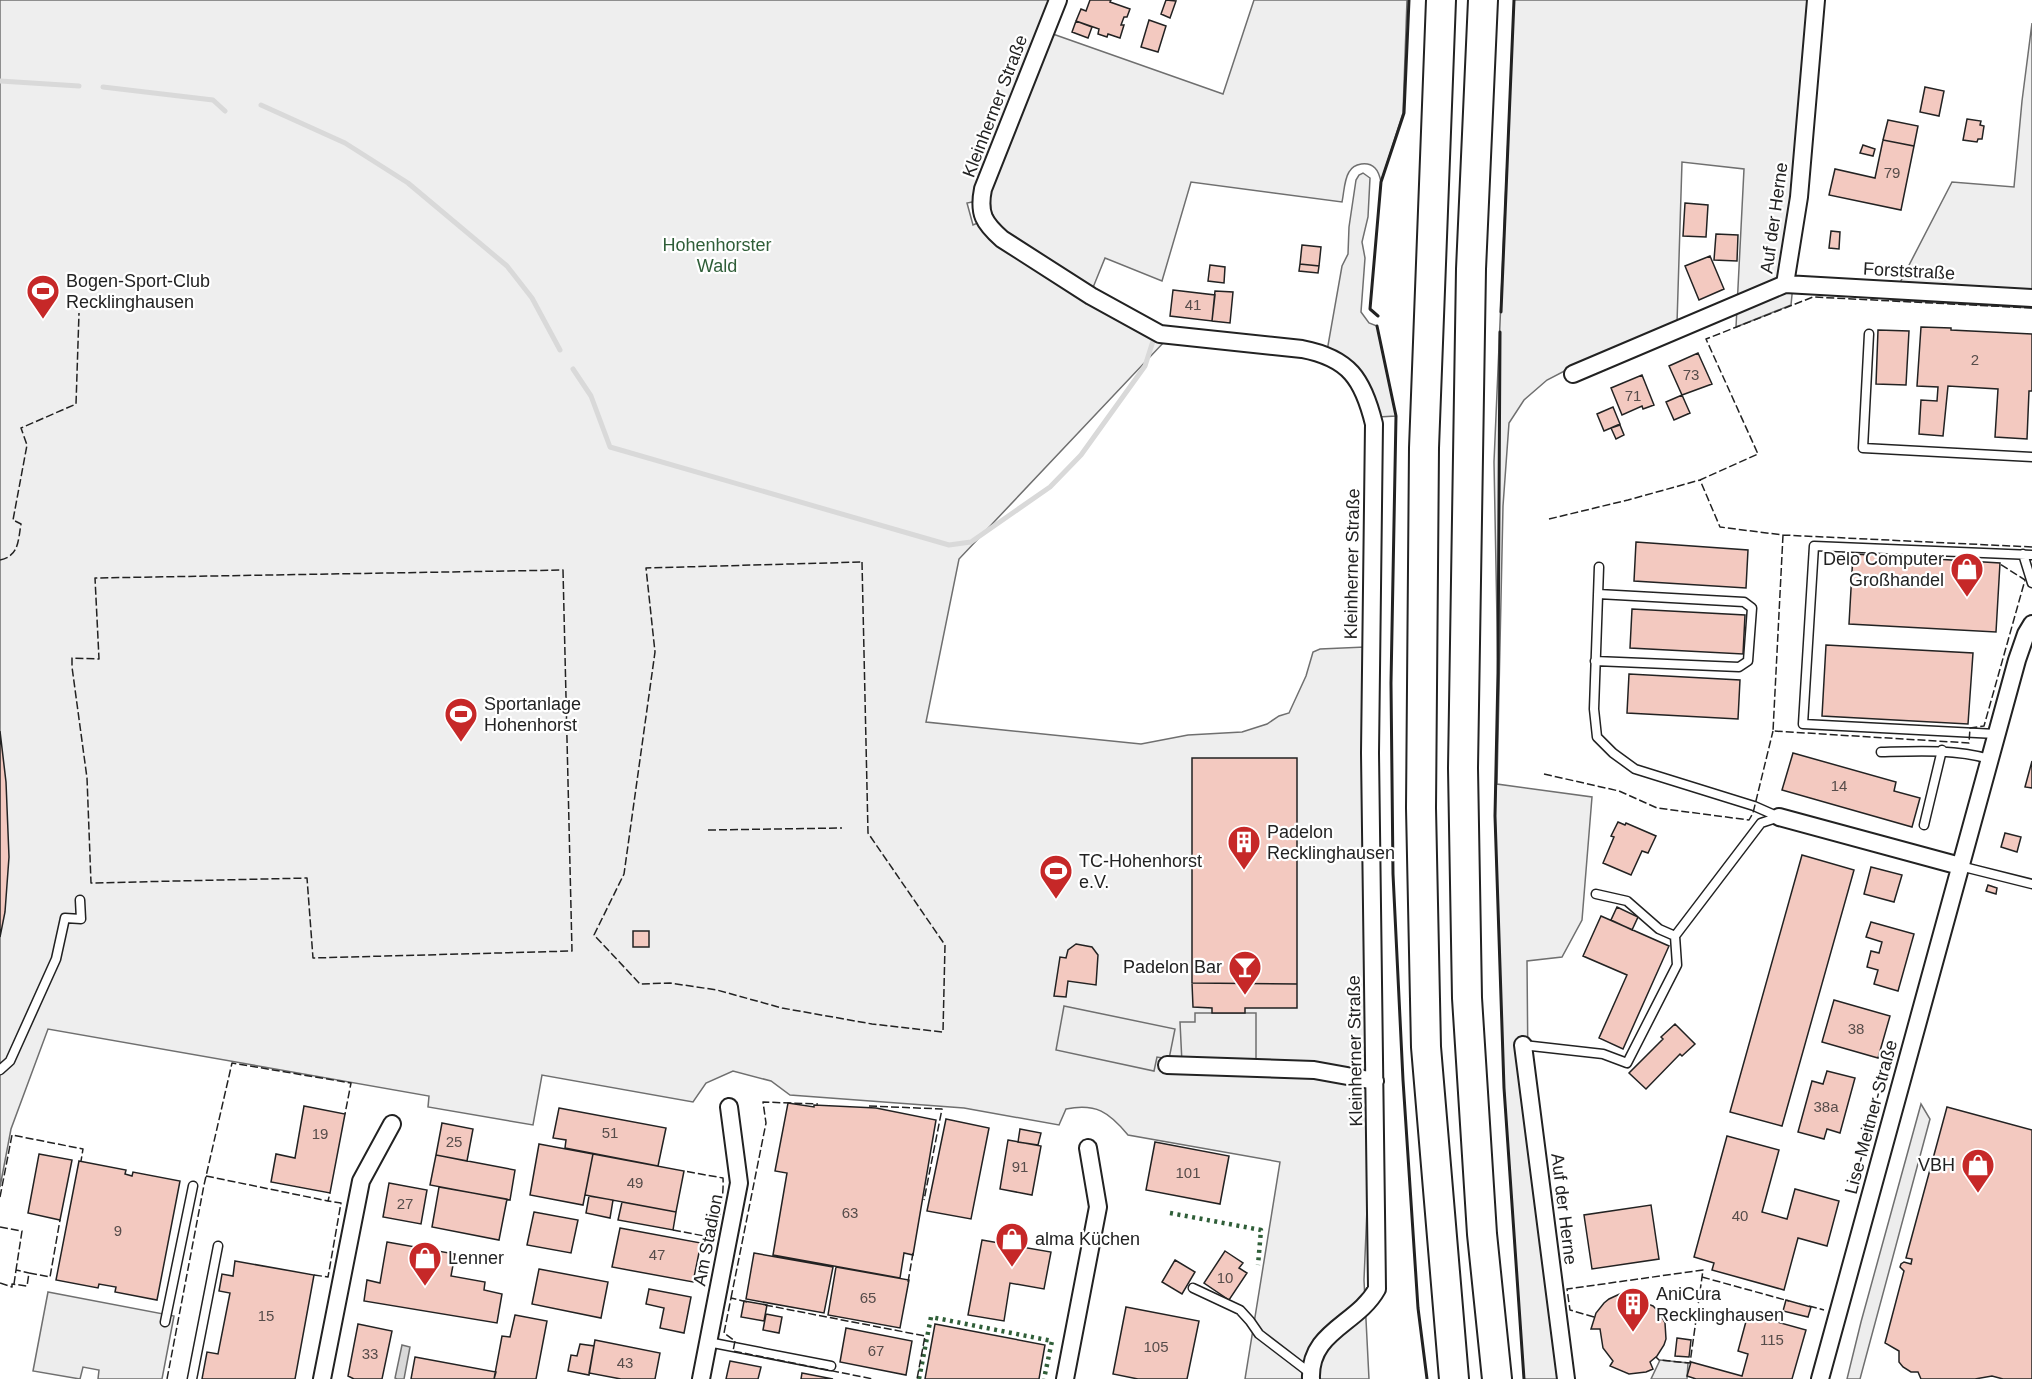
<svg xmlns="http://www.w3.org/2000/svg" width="2032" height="1379" font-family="Arial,sans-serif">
<rect width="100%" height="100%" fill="#fff"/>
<path fill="#eee" stroke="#6f6f6f" stroke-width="1.5" d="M0,0h1050l-73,201 -10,2 6,22 7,-3 186,118 -207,219 -33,163 215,22 47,-9 54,-3 25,-8 12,-8 10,-3 17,-37 7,-24 7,-3 45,-2 6,467 -7,166 5,99h-124l35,-217 -152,-27c-19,-23 -32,-32 -62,-26l-7,16 -95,-17 -174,-13 -19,-14 -38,-10 -27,12 -13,19 -151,-27 -9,50 -105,-18 1,-11 -381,-67 -37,100 -11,58z
M1254,0h153l-4,113 -22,69c-1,-5 -2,-10 -6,-14 -7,-7 -21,-5 -26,4 -5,8 -5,21 -7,30l-151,-20 -29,99 -57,-23 -13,32 -90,-57 -11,-22 -1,-14 2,-15 58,-149 173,61z
M1514,0h307l-30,305 -55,22 8,-158 -62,-7 -5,161 -101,42 -29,15 -23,20 -15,23 -6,83 -6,278 95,13 -10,123 -20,37 -35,4 1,111 45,307h-49l-20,-291 -9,-272 3,-143 -4,-211z
M2032,23v285l-141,-8 61,-118 62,5 8,-86z
M1363,173l7,5 -2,39 -6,25 3,16 -4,54 8,11 8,3 19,90 -18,1 -51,-66 15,-85 6,-12 1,-27 7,-47 3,-5z"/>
<path fill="#ededed" stroke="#6f6f6f" stroke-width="1.5" d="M1064,1006l111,23 -6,30 -12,-2 -3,14 -98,-21z
M1195,1013h61v50h-74l-2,-41h15z
M1921,1104l9,15 -70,260h-13l14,-57z
M48,1292l126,24 -12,63h-64l1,-9 -16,-3 -3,12 -47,-8z
M1660,1360l28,3 -1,16h-36z"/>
<path fill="#d9d9d9" stroke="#6f6f6f" stroke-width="1.5" d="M402,1345l8,2 -6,32h-7l-2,-1z"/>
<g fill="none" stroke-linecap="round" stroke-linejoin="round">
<path stroke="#d9d9d9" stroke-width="5" d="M0,81l79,5
M103,87l110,13 12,11
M261,105l84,38 63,40 99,83 25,32 28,52
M573,369l18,27 19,51 339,98 22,-3 79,-55 31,-32 64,-89 8,-25"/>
</g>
<path fill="#f3c9c0" stroke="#222" stroke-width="1.5" d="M1090,0h21l-1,2 20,7 -3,8h-3l-3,8h3l-4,13 -12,-4 -1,3 -9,-3 1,-5 -23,-8 5,-12 5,2z
M1166,0l10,1 -6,17 -9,-4z
M1149,20l17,6 -8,26 -17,-5z
M1076,21l16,6 -4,11 -16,-6z
M1925,87l19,4 -5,25 -19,-4z
M1967,119l14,2 -1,4 4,1 -2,13h-4l-1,3 -14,-2z
M1888,120l30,6 -4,20 -31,-6z
M1883,140l31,6 -13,64 -72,-15 6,-26 40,9z
M1863,145l12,4 -2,7 -13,-3z
M1685,203l23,2 -2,32 -23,-1z
M1831,231l9,1 -1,17 -10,-1z
M1716,234l22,1 -1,26 -23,-1z
M1302,245l19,2 -2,19 -19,-2z
M1710,256l14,33 -25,11 -14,-34z
M1300,264l19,2 -1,7 -19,-2z
M1210,265l15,2 -1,16 -16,-2z
M1173,290l42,5 -3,26 -42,-5z
M1215,291l18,1 -3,31 -18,-2z
M1921,327l30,1v2l81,4v57h-3l-2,48 -32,-2 3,-48 -50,-3 -5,50 -24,-2 2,-34 16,1 1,-14 -21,-1z
M1878,330l31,1 -3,54 -30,-1z
M1698,353l14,31 -30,11 -13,-29z
M1642,375l12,30 -11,4 -1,-3 -20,9 -11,-27z
M1682,395l8,18 -16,7 -8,-18z
M1613,407l7,17 -16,7 -7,-17z
M1620,425l4,10 -8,4 -5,-11z
M1636,542l112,8 -2,38 -112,-7z
M1853,554l147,9 -4,69 -147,-8z
M1632,609l113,6 -2,39 -113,-6z
M1826,645l147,8 -5,71 -146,-8z
M1629,674l111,6 -2,39 -111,-6z
M0,731l6,51 3,75 -4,55 -5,25z
M1793,753l103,29 -2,9 26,7 -8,29 -130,-37z
M1192,758h105v226l-105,-1z
M2032,761v27l-7,-1z
M1618,822l7,3 1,-2 30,13 -8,17 -6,-2 -11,24 -28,-12 11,-26 -3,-1z
M2005,833l16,4 -4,15 -16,-5z
M1802,855l52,15 -72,256 -52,-14z
M1871,867l31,8 -8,27 -30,-8z
M1988,885l9,3 -1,6 -10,-3z
M1617,907l21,10 -6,13 -21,-10z
M1601,916l68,30 -46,103 -24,-11 28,-63 -44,-19z
M1871,922l43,12 -16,57 -24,-7 4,-14 -11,-3 4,-16 8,2 3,-11 -16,-5z
M633,931h16v16h-16z
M1076,944l16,3 6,8 -2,30 -28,-4 -2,16 -12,-1 6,-39 6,1 2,-8z
M1192,983l105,1v24h-52v5h-33v-5l-19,-1z
M1834,1000l56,16 -12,42 -56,-16z
M1675,1024l20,20 -13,12 -2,-2 -34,35 -17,-16 34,-34 -2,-2z
M1827,1071l28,7 -15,55 -13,-4 -3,10 -26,-7 14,-51 11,3z
M788,1103l26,4v-2l62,3 60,12 -23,135 -9,-2 -4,25 -127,-23 14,-82 -12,-2z
M304,1106l41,8 -15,79 -59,-11 5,-28 19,4z
M1947,1107l85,23v249h-29l-11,-3 -17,3h-54l-3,-7h-7l-8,-5 -4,-5v-11l-14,-8 19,-72 -4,-4 1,-3 3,-2 7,2 1,-5 -6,-1z
M559,1108l107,20 -8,38 -93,-18 1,-8 -13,-2z
M946,1119l43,9 -18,91 -44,-8z
M442,1123l31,6 -6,32 -31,-6z
M1020,1129l21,4 -3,12 -20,-3z
M1727,1136l52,14 -17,62 25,7 8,-30 44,12 -12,45 -29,-8 -14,52 -72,-20 2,-7 -20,-6z
M1008,1140l33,6 -9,49 -32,-6z
M1155,1142l74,14 -9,48 -74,-14z
M539,1144l54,10 -10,51 -53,-10z
M39,1154l33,6 -12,60 -32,-7z
M593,1154l91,17 -8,41 -91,-17z
M436,1155l79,15 -5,30 -80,-15z
M79,1161l47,9 -1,4 7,2 1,-4 47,9 -23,119 -42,-8 1,-5 -17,-3 -1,4 -42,-8z
M389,1183l38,7 -6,34 -38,-7z
M439,1187l68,12 -8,41 -67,-13z
M589,1196l24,4 -3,18 -24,-5z
M622,1202l54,10 -3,18 -55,-10z
M1651,1205l8,54 -67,10 -8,-54z
M534,1212l44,8 -7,33 -44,-8z
M620,1228l81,15 -8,39 -81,-15z
M982,1240l69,12 -7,37 -34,-6 -6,38 -36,-6z
M387,1242l68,12 -4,22 34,6 -1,8 18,4 -5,29 -133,-22 3,-21 13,3z
M1225,1251l18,12 -4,5 8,5 -18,27 -25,-17z
M754,1253l79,14 -9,46 -78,-14z
M1175,1260l20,12 -13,22 -20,-12z
M235,1261l79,14 -19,104h-93l5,-27 11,2 12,-61 -11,-2 3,-17 11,2z
M836,1267l73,13 -9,48 -72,-13z
M539,1269l69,13 -7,36 -69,-14z
M649,1289l42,8 -7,36 -24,-5 4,-20 -18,-4z
M1626,1291l2,9h9l16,6 6,6 6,11 1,16 -2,6 -7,11 -7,6 3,7 -7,3 -17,2 -19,-8 3,-5 -10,-13 -3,-19h-9l5,-16 8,-10 5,-4z
M1786,1300l25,7 -3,10 -25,-6z
M744,1301l23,4 -3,16 -23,-4z
M1126,1307l73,14 -12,58h-49l-25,-5z
M766,1314l16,3 -3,16 -16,-3z
M1748,1314l58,16 -14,49h-96l-9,-3 4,-14 51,14 6,-22 -10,-3z
M515,1315l32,6 -11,58h-42l8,-43 8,1z
M358,1324l34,7 -10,48h-28l-6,-3z
M935,1324l110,21 -6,34h-114z
M846,1328l66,13 -6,34 -66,-13z
M1677,1338l14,2 -2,17 -14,-1z
M595,1340l65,13 -5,26h-34l-32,-6z
M580,1344l14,2 -5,29 -21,-4 3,-16 6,1z
M415,1357l81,15 -2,7h-83z
M730,1361l31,6 -3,12h-32z
M802,1373l31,6h-32z"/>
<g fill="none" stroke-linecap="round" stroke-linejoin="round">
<g stroke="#222" stroke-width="11">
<path id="lane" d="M1869,334l-6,114 169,9
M2023,554l9,29
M1599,567l-5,142 3,28 16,16 22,16 119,37 25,11
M1595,661l144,6 9,-6 4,-53 -8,-6 -146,-8
M1996,734l-193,-10 11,-178 218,9
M1881,752c37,-1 72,-3 109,7
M1924,825l18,-75
M1960,866l72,18
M1596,894l31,7 32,28 16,7
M1523,1045l80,9 24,9 50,-98 -2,-29 86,-113 18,-6
M0,1070l10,-9 46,-102 9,-41 16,1 -1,-19
M1193,1288l47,22 10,11 9,13 51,39
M165,1322l28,-136
M708,1342l123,24
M192,1379l26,-133"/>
</g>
<g stroke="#222" stroke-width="20">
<path id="street" d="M1058,0l-75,189c-5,25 1,34 19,50l89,57 69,38 142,15c47,9 61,30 72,75l-4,329 7,536c-20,36 -68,42 -66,90
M1785,284l14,-87 17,-197
M1573,374l212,-90 247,14
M1779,817l181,49
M1523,1045l43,334
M1167,1065l147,5 61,11
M322,1379l39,-198 31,-57
M701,1379l38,-196 -10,-76
M1065,1379l33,-172 -10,-59
M1820,1379l197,-719 9,-26 6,-10"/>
</g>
<g stroke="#222" stroke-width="32">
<path id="highway" d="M1441,0l-17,448 -3,360 5,239 28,332
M1483,0l-12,269 -8,499 4,230 15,236 15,145"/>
</g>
<use href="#lane" stroke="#fff" stroke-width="8"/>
<use href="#street" stroke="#fff" stroke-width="16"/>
<use href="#highway" stroke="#fff" stroke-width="28"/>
<path stroke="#2f5e38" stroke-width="4.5" stroke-dasharray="3 4.5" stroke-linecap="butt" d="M1170,1213l91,17 -3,35
M919,1379l12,-62 121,24 -8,38"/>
<path stroke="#222" stroke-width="1.5" stroke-dasharray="8 3" stroke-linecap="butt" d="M2032,308l-219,-11 -107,42 52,115 -58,26 20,47 63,8 249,12
M1549,519l79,-19 72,-20
M1783,535l-10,196 196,12 1,-15 14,-2 41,-146 -25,-16
M0,560c19,-4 18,-19 21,-36l-8,-4 14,-75 -6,-17 55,-24 3,-91
M862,562l6,271 77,112 -2,87 -71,-8 -90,-16 -65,-18 -47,-7 -30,1 -46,-49 30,-61 31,-222 -9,-84z
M563,570l9,381 -259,7 -6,-80 -216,5 -4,-105 -15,-111v-9l27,1 -4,-81z
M1544,774l75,17 38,17 92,12 4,-7 20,-82
M708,830l134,-2
M869,1106l73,3 -18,91
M206,1176l122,25
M0,1197l12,-62 71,14 -2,12
M0,1227l22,4 -6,39
M673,1230l42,8c4,-20 9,-40 8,-60l-39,-7
M314,1275l14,2 13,-74 -13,-2 2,-8
M1702,1277l87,24
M908,1282l5,-29
M0,1283l12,4v-3l15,2 2,-13 21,4 10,-57
M14,1284l2,-14 13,3
M731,1298l35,-175 -3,-21 55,2
M747,1302l-16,-4 -7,35 11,8 -2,10 140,28
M765,1305l160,31 -8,43
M1809,1306l15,4
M1594,1317l-24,-7 -3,-21 136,-19 -13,93 -31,-3 -3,-3
M167,1379l37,-194 28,-122 119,20 -6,31"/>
<path stroke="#222" stroke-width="3" d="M1501,312l13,-312
M1378,316l-8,-7 11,-127 23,-69 5,-113
M1377,326l19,90 -5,267 2,191 10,206 15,228 9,71
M1500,332l-2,341 -3,143 9,272 20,291"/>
</g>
<defs>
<g id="stadium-pin" transform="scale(1.725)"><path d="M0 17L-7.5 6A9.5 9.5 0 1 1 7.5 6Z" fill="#c62828" stroke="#fff"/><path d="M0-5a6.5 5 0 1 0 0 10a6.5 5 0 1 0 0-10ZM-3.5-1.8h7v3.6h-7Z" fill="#fff"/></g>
<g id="shop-pin" transform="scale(1.725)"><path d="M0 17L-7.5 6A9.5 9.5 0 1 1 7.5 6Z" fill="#c62828" stroke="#fff"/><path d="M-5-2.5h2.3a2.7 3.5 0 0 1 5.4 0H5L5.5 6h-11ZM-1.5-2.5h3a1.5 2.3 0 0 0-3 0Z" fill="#fff"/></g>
<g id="building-pin" transform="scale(1.725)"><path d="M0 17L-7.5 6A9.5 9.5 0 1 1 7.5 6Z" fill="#c62828" stroke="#fff"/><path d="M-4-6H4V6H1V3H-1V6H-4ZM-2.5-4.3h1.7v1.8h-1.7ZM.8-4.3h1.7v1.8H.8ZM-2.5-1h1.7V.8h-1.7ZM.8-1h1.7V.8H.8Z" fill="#fff"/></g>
<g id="bar-pin" transform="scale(1.725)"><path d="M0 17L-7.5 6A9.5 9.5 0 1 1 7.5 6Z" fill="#c62828" stroke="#fff"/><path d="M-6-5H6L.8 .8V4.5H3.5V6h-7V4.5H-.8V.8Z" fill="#fff"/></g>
</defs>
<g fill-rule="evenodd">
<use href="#stadium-pin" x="43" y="291"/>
<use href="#shop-pin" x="1967" y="569"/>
<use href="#stadium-pin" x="461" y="714"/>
<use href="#building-pin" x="1244" y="842"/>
<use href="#stadium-pin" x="1056" y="871"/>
<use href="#bar-pin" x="1245" y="967"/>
<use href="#shop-pin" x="1978" y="1165"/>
<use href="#shop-pin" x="1012" y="1239"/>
<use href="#shop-pin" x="425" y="1258"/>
<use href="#building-pin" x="1633" y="1304"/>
</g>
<g text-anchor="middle" stroke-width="4.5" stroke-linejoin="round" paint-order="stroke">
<g font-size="15" fill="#564c4a">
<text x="1892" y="178">79</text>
<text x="1193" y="310">41</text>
<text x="1975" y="365">2</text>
<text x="1691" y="380">73</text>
<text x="1633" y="401">71</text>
<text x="1839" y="791">14</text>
<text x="1856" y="1034">38</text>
<text x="1826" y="1112">38a</text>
<text x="610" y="1138">51</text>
<text x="320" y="1139">19</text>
<text x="454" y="1147">25</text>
<text x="1020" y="1172">91</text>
<text x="1188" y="1178">101</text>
<text x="635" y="1188">49</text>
<text x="405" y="1209">27</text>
<text x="850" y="1218">63</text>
<text x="1740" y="1221">40</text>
<text x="118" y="1236">9</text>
<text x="657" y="1260">47</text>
<text x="1225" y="1283">10</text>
<text x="868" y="1303">65</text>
<text x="266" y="1321">15</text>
<text x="1772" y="1345">115</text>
<text x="1156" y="1352">105</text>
<text x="876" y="1356">67</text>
<text x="370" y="1359">33</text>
<text x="625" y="1368">43</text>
</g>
<g font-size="18" fill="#222" stroke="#fff">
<text transform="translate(995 106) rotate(-69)" y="6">Kleinherner Straße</text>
<text transform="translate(1774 218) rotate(-82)" y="6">Auf der Herne</text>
<text transform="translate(1909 271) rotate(3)" y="6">Forststraße</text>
<text transform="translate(1352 564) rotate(-89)" y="6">Kleinherner Straße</text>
<text transform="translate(1355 1051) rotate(-91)" y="6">Kleinherner Straße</text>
<text transform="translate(1871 1117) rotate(-75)" y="6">Lise-Meitner-Straße</text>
<text transform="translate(1564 1209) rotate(83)" y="6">Auf der Herne</text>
<text transform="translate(708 1240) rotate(-79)" y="6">Am Stadion</text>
</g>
<g font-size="18" fill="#2f5e38" stroke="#fff">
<text x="717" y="251">Hohenhorster<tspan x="717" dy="21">Wald</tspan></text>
</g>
<g font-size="18" fill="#222" stroke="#fff" text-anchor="start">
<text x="66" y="287">Bogen-Sport-Club<tspan x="66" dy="21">Recklinghausen</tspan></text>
<text x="1944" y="565" text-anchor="end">Delo Computer<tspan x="1944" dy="21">Großhandel</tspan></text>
<text x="484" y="710">Sportanlage<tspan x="484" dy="21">Hohenhorst</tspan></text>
<text x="1267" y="838">Padelon<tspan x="1267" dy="21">Recklinghausen</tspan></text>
<text x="1079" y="867">TC-Hohenhorst<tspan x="1079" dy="21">e.V.</tspan></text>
<text x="1222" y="973" text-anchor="end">Padelon Bar</text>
<text x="1955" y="1171" text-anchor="end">VBH</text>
<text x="1035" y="1245">alma Küchen</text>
<text x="448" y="1264">Lenner</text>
<text x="1656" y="1300">AniCura<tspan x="1656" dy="21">Recklinghausen</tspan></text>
</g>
</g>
</svg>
